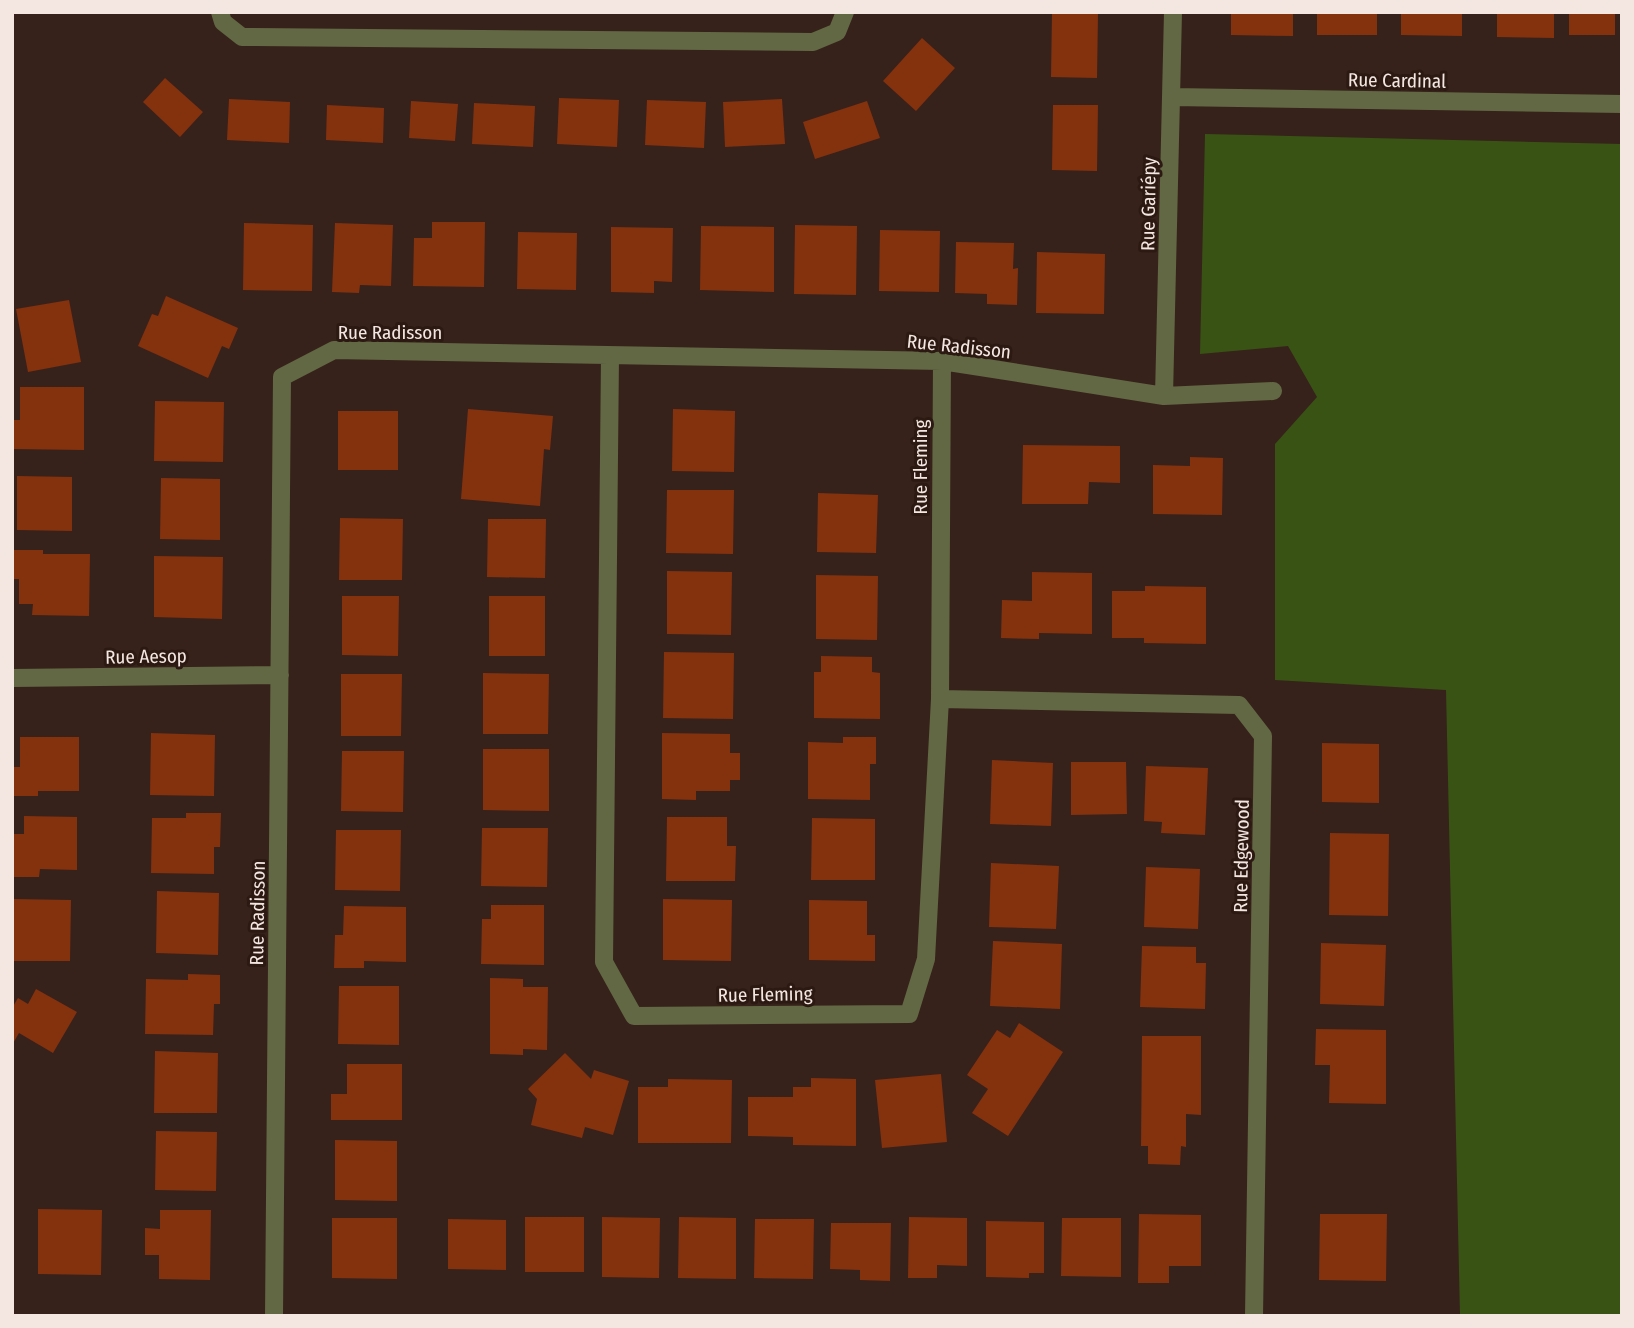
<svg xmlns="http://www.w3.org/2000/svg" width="1634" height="1328" font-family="'Fira Sans Condensed',sans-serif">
<rect width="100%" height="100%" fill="#36221b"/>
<path fill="#395315" d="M1205,134l417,10v1172h-162l-14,-626 -171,-10v-236l42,-47 -29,-51 -88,8z"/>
<path fill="#84310e" d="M1231,12h62v24l-62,-1z
M1317,12h60v23h-60z
M1401,12h61v24l-61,-1z
M1497,12h57v26l-57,-1z
M1569,12h46v23h-46z
M1052,13l46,1 -1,64 -46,-1z
M922,38l33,30 -39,43 -33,-30z
M165,78l38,34 -23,25 -37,-35z
M559,98l60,2 -2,47 -60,-3z
M229,99l61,3 -1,41 -62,-3z
M782,99l3,45 -60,3 -2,-45z
M647,100l59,2 -2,46 -59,-3z
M411,101l47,3 -3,37 -46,-3z
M867,101l13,37 -65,21 -12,-37z
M474,103l61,3 -2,41 -61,-3z
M327,105l57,3 -1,35 -57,-3z
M1053,105h45l-1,66 -45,-1z
M432,222h53l-1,65 -71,-1 1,-48h18z
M244,223l69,2 -1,66 -69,-1z
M335,223l58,2 -2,61 -31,-1 -1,8 -27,-1z
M795,225l62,1 -1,69 -62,-1z
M701,226l73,1v65l-74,-2z
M611,227l62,1 -1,54 -18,-1v12l-43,-1z
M880,230l60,1 -1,61 -60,-1z
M518,232l59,1 -1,57 -59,-1z
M956,242l58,1 -1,26 5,-1 -1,37 -30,-1v-10l-32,-1z
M1037,252l68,2 -1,60 -68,-1z
M166,296l72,32 -9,21 -7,-3 -14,32 -70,-32 14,-32 6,2z
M69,300l12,62 -53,10 -12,-63z
M20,387h64v63l-72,-1v-29h8z
M155,401l69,1 -1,60 -69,-1z
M468,409l85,7 -3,34 -6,-1 -4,57 -79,-7z
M673,409l62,2 -1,61 -62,-1z
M338,411h60v59h-60z
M1023,445l97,1v37l-31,-1 -1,22h-66z
M1190,457l33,1 -1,57 -69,-1v-49l37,1z
M17,476l55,1v54l-55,-1z
M161,478l59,1v61l-60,-1z
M667,490h67l-1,64 -67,-1z
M818,493l60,2 -2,58 -59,-1z
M340,518l63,1 -1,61h-63z
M488,519h58l-1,59 -58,-1z
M12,550h31v4h47l-1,62 -57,-1 1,-11h-14v-25h-7z
M154,556l69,1 -1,62 -68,-2z
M667,571l65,1 -1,63 -64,-1z
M1032,572l60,1v61l-53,-1v6l-38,-1 1,-38 30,1z
M816,575l62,1 -1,64 -61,-1z
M1145,586l61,1v57l-62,-1v-5h-32v-47h33z
M342,596h57l-1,60 -56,-1z
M489,596h56v60h-56z
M664,652l70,1 -1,66 -70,-1z
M821,656l51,1v15l8,1v46l-66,-1v-46h7z
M483,673l66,1 -1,60h-65z
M341,674h61l-1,62h-60z
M151,733l64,2 -1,61 -64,-1z
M662,733l68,1v19h10v27h-10v11h-34v9l-34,-1z
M20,737h59v54h-41v5h-26v-29h8z
M843,737h33v27h-6v36l-62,-1v-57l35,1z
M1322,743l57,1v59l-57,-1z
M483,749h66v62l-66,-1z
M342,751h62l-1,61 -62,-1z
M992,760l61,3 -2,63 -61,-2z
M1071,762h55l1,52 -56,1z
M1146,766l62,2 -3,67 -44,-2 1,-11 -18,-1z
M186,813h35l-1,34h-6v27l-63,-1 1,-55h34z
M24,816l53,1v53l-37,-1 -1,8h-27v-43h12z
M667,817h60v29h9l-1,35h-69z
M812,818l63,1v61h-64z
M482,828h66l-1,59 -66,-1z
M336,830h65l-1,61 -65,-1z
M1330,833l59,1 -1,82 -59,-1z
M991,863l68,3 -3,63 -67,-2z
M1146,867l54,2 -2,60 -54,-2z
M157,891l62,2 -1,62 -62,-2z
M12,899l59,1 -1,61h-58z
M663,899l69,1 -1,61 -68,-1z
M809,900l58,1v34h8v26l-66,-1z
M491,905h53v60l-63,-1 1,-45h9z
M344,906l62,1v55l-42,-1v7h-30l1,-33h8z
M993,941l69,3 -2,65 -70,-3z
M1321,943l65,2 -2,61 -64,-2z
M1142,946l54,1v16h10l-1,46 -65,-2z
M188,974l32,1v29h-6l-1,31 -68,-1 1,-55 42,1z
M490,978l33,1v8h25l-1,63 -24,-1v6l-33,-1z
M339,986h60v59l-61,-1z
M36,989l41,23 -24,41 -34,-20 -7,12v-37l6,-10 10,6z
M1019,1023l44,29 -55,84 -36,-23 16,-24 -21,-14 30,-45 13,8z
M1316,1029l70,1v74l-57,-1 1,-38h-15z
M1142,1036h59v79l-15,-1v33l-5,-1 -1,19 -32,-1v-18h-7z
M155,1051l63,2 -1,60h-63z
M565,1053l26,26 3,-9 35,11 -16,54 -28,-8 -3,11 -51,-13 6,-26 -9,-10z
M347,1064h55v56h-71v-26h16z
M941,1074l6,68 -65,6 -7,-68z
M811,1078l45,1v67l-63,-1v-8l-45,-1v-39h45v-10h18z
M668,1079l64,1 -1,63h-93v-56h30z
M156,1131l61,1 -1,59 -61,-1z
M335,1140l62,1v60l-62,-1z
M38,1209l64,1 -1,65 -63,-1z
M160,1210h51l-1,70 -51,-1v-24h-14v-27l15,1z
M1139,1214l62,1v51h-32v17h-31z
M1320,1214h67l-1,67 -67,-1z
M525,1217h59v55h-59z
M602,1217l58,1 -1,60 -57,-1z
M679,1217l57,1v61l-58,-1z
M909,1217l58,1v48l-30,-1v13h-29z
M332,1218h65v61l-65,-1z
M1062,1218h59v59l-60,-1z
M448,1219l58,1v50l-58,-1z
M755,1219h59l-1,60 -59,-1z
M986,1221l58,1v51h-15v5l-43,-1z
M831,1223h60l-1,58 -30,-1v-10l-30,-1z"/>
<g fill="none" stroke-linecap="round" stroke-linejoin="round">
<path stroke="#626844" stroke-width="18" d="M220,12l3,10 19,15 571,5 24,-10 8,-20
M1172,97l450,7
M610,356l-6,606 30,54 275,-2 17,-55 14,-260 2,-338
M1164,396l9,-384
M12,678l268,-3
M940,699l299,6 24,31 -9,580
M274,1316l8,-939 52,-27 608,11 222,35 109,-5"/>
</g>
<g text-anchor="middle" stroke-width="6" stroke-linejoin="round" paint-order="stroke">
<g font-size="19" fill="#f4e7e2" stroke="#2b1912">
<text transform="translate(1397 80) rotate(1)" y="7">Rue Cardinal</text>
<text transform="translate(1148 204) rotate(-89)" y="7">Rue Gariépy</text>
<text x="390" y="339">Rue Radisson</text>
<text transform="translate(959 346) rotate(6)" y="7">Rue Radisson</text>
<text transform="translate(920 467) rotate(-90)" y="7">Rue Fleming</text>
<text transform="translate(146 656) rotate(-1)" y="7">Rue Aesop</text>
<text transform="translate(1241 856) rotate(-89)" y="7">Rue Edgewood</text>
<text transform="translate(257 913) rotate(-89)" y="7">Rue Radisson</text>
<text transform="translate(765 994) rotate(-1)" y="7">Rue Fleming</text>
</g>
</g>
<rect width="1634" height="1328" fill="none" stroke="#f4e7e2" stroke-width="28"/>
</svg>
